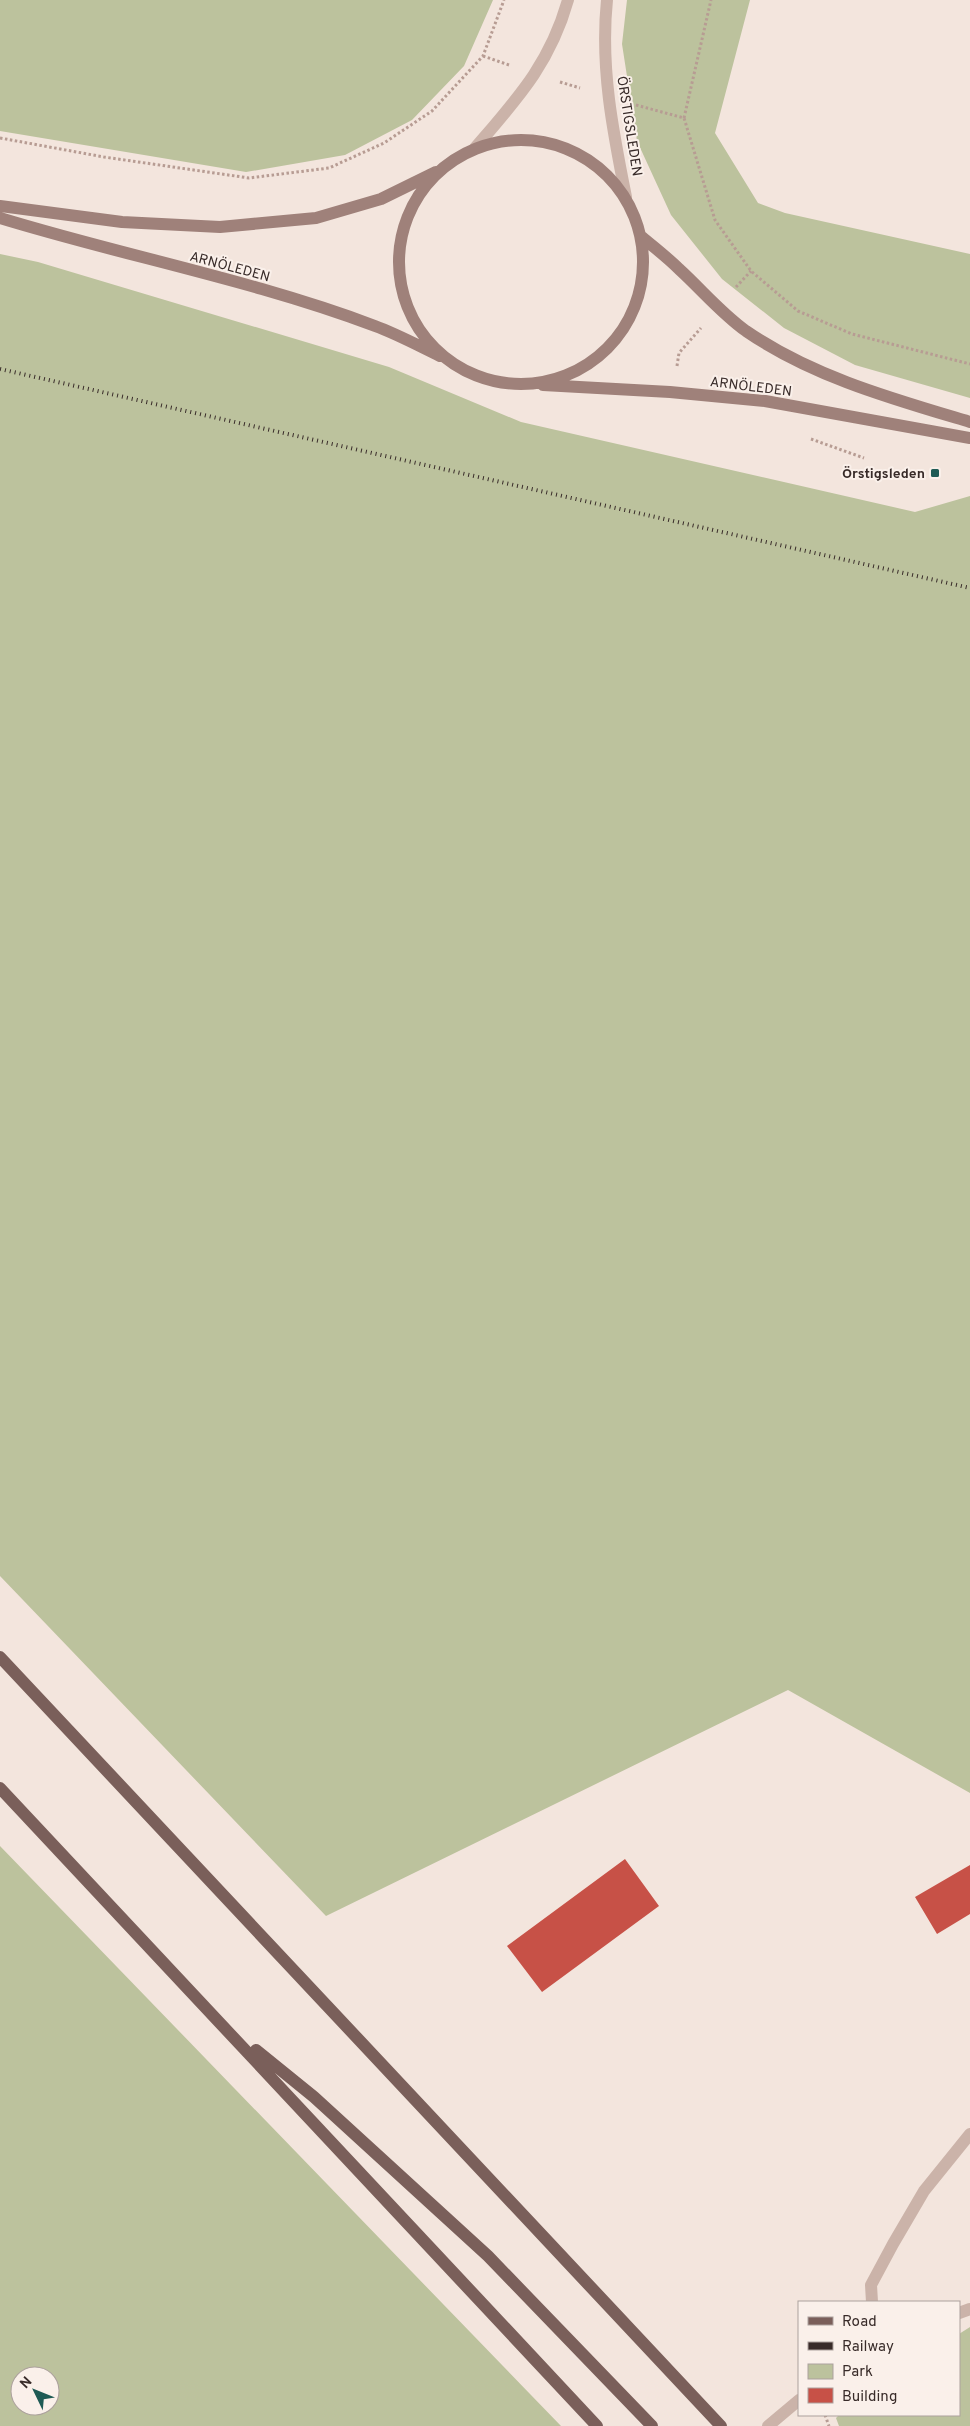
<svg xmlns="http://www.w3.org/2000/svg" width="970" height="2426" font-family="Overpass,sans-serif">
<rect width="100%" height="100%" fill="#f3e5dd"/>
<path fill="#bcc29d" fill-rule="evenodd" d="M0,0h493l-29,66 -52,54 -67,35 -99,17 -246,-41z
M627,0h123l-35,133 43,70 27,10 185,41v144l-115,-33 -71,-37 -62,-49 -51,-64 -34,-74 -15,-97z
M0,254l38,8 351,105 132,55 394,90 55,-16v1297l-182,-103 -462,226 -326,-340z
M0,1846l561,580h-561zM20,2376h30v30h-30z
M970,2327v99h-131l-3,-8 3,-3h120v-81z"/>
<path fill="#c75147" d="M625,1859l34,47 -117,86 -35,-46z
M970,1865v49l-33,20 -22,-37z"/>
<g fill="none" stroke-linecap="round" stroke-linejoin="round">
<path stroke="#b79c93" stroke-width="3" stroke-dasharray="2.5 2.5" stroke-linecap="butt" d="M483,56l26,9
M560,82l20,6
M636,105l48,13 31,102 36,51 47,40 54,23 118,30
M684,118l27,-118
M0,138l104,19 145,21 80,-10 55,-25 48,-32 51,-55 21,-56
M736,287l15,-16
M677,366l2,-13 22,-25
M811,439l53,19
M825,2415l4,11"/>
<path stroke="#cbb3a9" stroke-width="12" d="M872,2302l-1,-17 22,-41 31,-53 46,-57"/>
<path stroke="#cbb3a9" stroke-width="12" d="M959,2313l11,-4
M768,2426l31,-26"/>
<path stroke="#cbb3a9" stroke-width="12" d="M607,0c-7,67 6,132 19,197
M475,148c42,-49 75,-84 93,-148"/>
<path stroke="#9f817a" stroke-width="12" d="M399 262a122 122 0 1 1 244 0a122 122 0 1 1-244 0Z
M0,206l122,16 98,5 96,-9 65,-19 55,-27
M0,218c124,38 253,62 375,108 22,8 44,20 65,30
M642,237c13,11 26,21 37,32 23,21 42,44 67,62 67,46 147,68 224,91
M543,385l127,7 95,9 205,37"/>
<path stroke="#7a5f5a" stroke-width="12" d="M0,1657l721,769
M0,1788l597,638
M256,2050l58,47 174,159 164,170"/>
<path stroke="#382b29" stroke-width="4" stroke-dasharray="1 4" stroke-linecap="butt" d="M0,369l970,219"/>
</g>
<rect fill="#1e5a54" stroke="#faf0ea" stroke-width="2" x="930" y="468" width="10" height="10" rx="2.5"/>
<g text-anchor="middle" stroke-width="4" stroke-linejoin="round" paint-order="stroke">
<g font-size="14" fill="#382b29" stroke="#faf0ea">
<text transform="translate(630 126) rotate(81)" y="5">ÖRSTIGSLEDEN</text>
<text transform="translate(230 266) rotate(15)" y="5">ARNÖLEDEN</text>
<text transform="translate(751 386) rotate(7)" y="5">ARNÖLEDEN</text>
</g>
<g font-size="14" font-weight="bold" fill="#382b29" stroke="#faf0ea" text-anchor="end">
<text x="925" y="478">Örstigsleden</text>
</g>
</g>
<rect x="798" y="2301" width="162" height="115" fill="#faf0ea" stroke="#aca19d"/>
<rect x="808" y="2317" width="25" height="8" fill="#7a5f5a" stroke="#aca19d"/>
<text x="842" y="2326" font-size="15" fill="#382b29">Road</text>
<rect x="808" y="2342" width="25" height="8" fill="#382b29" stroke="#aca19d"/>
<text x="842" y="2351" font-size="15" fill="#382b29">Railway</text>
<rect x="808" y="2364" width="25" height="15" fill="#bcc29d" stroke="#aca19d"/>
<text x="842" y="2376" font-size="15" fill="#382b29">Park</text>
<rect x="808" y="2388" width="25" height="15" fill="#c75147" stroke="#aca19d"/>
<text x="842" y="2401" font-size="15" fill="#382b29">Building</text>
<g transform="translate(35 2391) rotate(313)"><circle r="24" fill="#faf0ea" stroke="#aca19d"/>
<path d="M0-4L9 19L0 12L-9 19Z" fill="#1e5a54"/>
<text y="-8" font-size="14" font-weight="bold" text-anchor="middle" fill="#382b29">N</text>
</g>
</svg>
